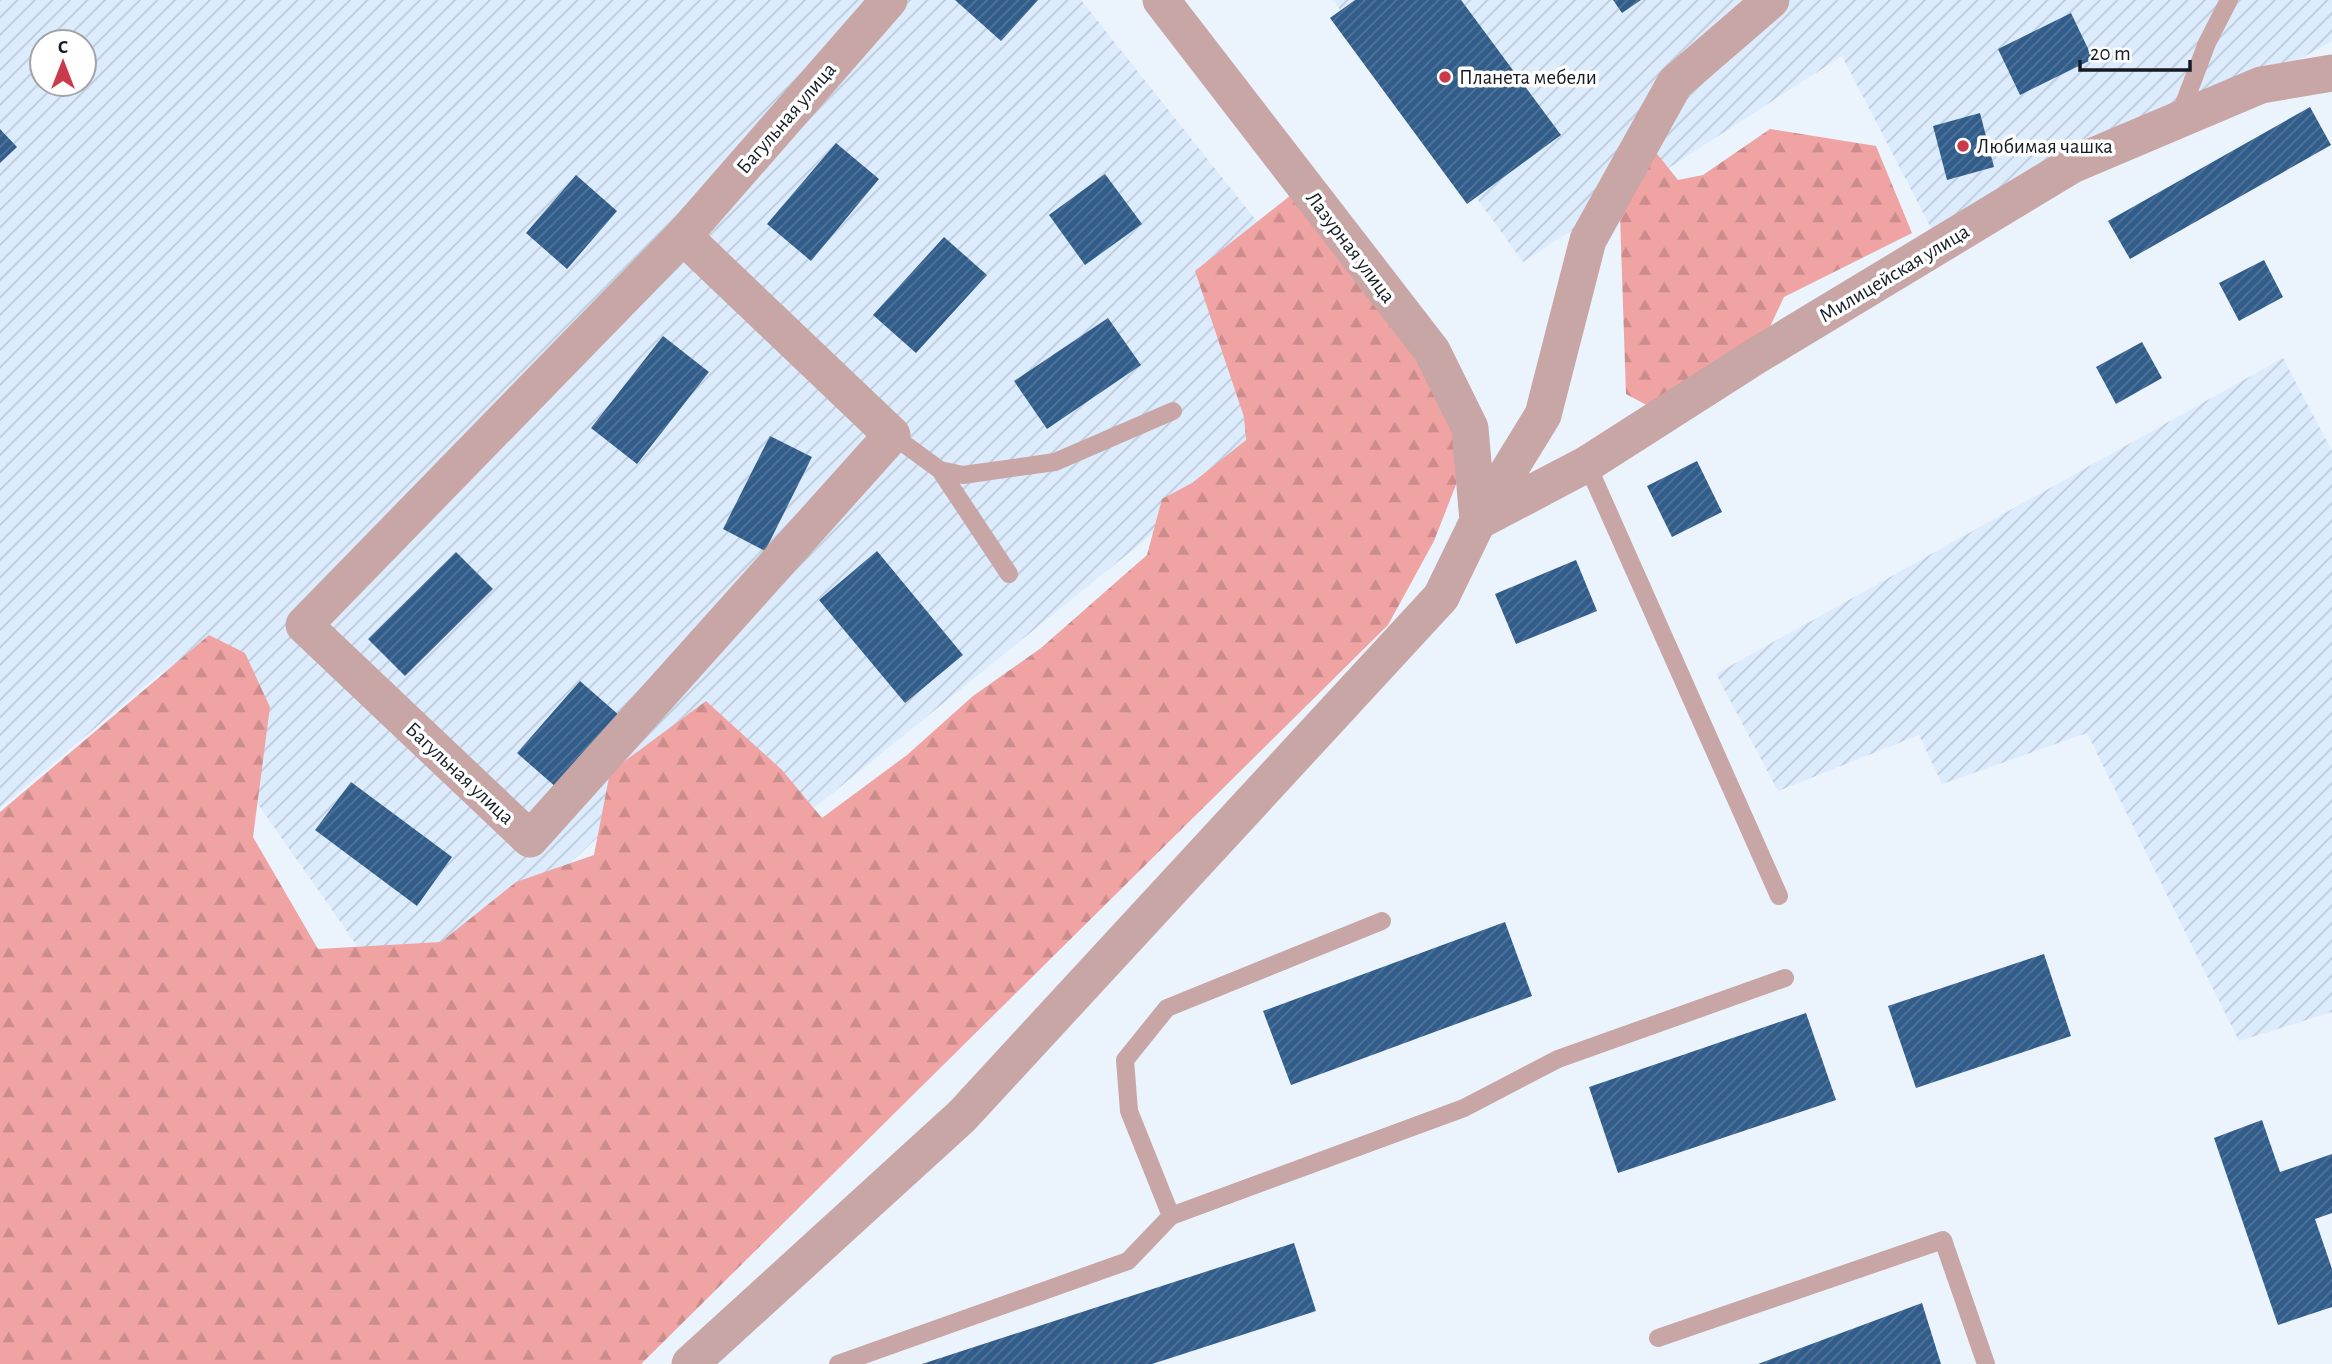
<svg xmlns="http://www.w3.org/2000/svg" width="2332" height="1364" font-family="'Alegreya Sans',sans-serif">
<defs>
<pattern id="industrial-furrows" width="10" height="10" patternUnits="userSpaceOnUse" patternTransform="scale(1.75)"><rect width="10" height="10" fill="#dcecfd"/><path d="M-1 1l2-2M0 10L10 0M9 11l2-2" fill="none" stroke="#bccad9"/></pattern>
<pattern id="forest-firs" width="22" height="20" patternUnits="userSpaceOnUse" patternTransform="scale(1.75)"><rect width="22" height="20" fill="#efa3a3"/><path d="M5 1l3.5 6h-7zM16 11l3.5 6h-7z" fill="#cc8c8c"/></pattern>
<pattern id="building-hatch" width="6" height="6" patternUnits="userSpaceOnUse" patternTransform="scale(1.75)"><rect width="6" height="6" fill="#315d8b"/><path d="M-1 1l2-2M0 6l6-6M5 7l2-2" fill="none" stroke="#537498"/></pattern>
</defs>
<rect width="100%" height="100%" fill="#ebf3fc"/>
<path fill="url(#industrial-furrows)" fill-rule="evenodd" d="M0,0h1081l286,360 -553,448 -90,-90 -317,299 -243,-347 -164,138zM42,42h42v42h-42z
M1333,0h999v41l-386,216 -104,-201 -319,206z
M2283,358l49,93v561l-93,29 -152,-308 -145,51 -23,-49 -141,56 -62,-117z"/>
<path fill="url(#forest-firs)" d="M1770,129l106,17 36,87 -128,64 -28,59 -104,52 -26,-14 -6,-178 34,-66 24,30 25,-5z
M1291,195l118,150 44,78 4,59 -23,59 -46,84 -747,739h-641v-552l209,-177 36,18 25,54 -17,130 65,112 123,-7 75,-60 78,-27 16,-83 96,-71 76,69 40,48 85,-63 66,-59 68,-48 106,-93 15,-56 30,-16 54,-43 -2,-23 -49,-146z"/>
<path fill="url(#building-hatch)" d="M955,0h83l-37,41z
M1355,0h106l100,135 -94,69 -137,-186z
M1613,0h28l-19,13z
M2071,13l22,46 -73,36 -22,-46z
M2310,107l21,38 -201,114 -22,-38z
M1980,113l14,54 -47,13 -14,-54z
M0,129l17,18 -17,16z
M836,143l43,36 -68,82 -44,-37z
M1105,174l37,50 -57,41 -36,-50z
M576,175l41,36 -50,58 -41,-36z
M944,237l43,38 -71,78 -43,-38z
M2264,260l19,37 -44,24 -20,-38z
M1108,318l33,47 -94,64 -33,-48z
M663,336l46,36 -72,92 -46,-36z
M2142,342l20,36 -46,26 -20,-37z
M770,436l42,21 -47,94 -42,-22z
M1697,461l25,51 -50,25 -25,-51z
M877,551l86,104 -58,48 -86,-103z
M456,552l37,37 -88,87 -37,-37z
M1576,560l21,51 -81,33 -21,-50z
M580,681l40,35 -63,72 -40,-35z
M351,782l101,75 -35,49 -102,-76z
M1505,922l27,74 -241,89 -28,-74z
M2044,954l27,82 -155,52 -28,-82z
M1806,1013l30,87 -218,73 -29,-86z
M2262,1120l18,52 52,-18v59l-17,6 17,50v38l-54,18 -64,-187z
M1294,1243l22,68 -164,53h-230z
M1922,1303l19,61h-183z"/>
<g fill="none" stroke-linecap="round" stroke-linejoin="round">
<path stroke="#c8a6a5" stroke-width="18" d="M2179,117l28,-74 22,-43
M892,435l48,35 23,5 92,-13 118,-51
M1587,464l192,432
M940,470l69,104
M1171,1216l-42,-105 -4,-51 42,-52 215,-87
M1658,1338l285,-98 43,124
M838,1364l290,-103 43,-45 293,-108 94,-49 227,-81"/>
<path stroke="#c8a6a5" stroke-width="37" d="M1161,0l271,351 38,77 8,93
M683,236l209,199 -362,404 -226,-214 379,-389 206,-236
M1479,521l108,-57 169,-108 316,-191 189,-80 71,-12
M690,1364l272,-248 479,-519 37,-76 65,-106 45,-175 87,-157 96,-83"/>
</g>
<g fill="#cb3a4b" stroke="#fff" stroke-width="2.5">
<circle cx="1445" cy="77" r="7"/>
<circle cx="1963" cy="146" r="7"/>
</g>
<g text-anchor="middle" stroke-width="7" stroke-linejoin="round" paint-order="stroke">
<g font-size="21" fill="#141b23" stroke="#fff" text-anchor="start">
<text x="1459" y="84">Планета мебели</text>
<text x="1977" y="153">Любимая чашка</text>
</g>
<g font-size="21" fill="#141b23" stroke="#fff">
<text transform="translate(786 118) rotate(-49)" y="7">Багульная улица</text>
<text transform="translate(1351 247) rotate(53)" y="7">Лазурная улица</text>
<text transform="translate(1894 273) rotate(-31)" y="7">Милицейская улица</text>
<text transform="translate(460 773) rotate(43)" y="7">Багульная улица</text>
</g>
</g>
<g transform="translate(63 63)"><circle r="33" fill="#ffffff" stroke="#a1a4a7" stroke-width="2"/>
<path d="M0-5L12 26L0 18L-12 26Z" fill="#cb3a4b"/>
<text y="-10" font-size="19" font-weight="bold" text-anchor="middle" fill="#141b23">С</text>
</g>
<path d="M2080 60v10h110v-10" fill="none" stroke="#141b23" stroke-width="3.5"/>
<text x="2090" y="60" font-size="21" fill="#141b23" stroke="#ffffff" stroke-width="5" paint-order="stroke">20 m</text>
</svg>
